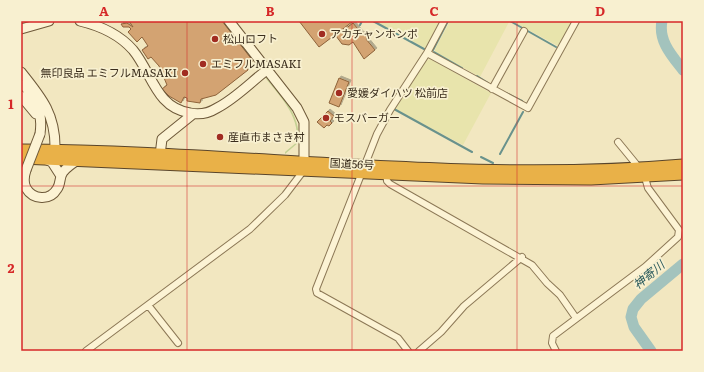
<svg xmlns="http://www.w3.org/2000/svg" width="704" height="372" font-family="Literata,'Noto Sans JP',serif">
<defs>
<filter id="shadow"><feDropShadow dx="2" dy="-2" stdDeviation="0" flood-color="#0004"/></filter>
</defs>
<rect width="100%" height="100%" fill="#f2e7c0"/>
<path fill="#e8e4ac" d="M374,21h68l-15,28z
M450,21l59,1 -29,55 -45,-25v-3z
M512,21h60l-14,25z
M430,59l61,34 -28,52 -68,-36 31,-48z"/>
<path fill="#c4d193" d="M264,76h1c17,22 35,36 34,66l-14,12v-2l12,-10c2,-28 -17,-45 -33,-66z"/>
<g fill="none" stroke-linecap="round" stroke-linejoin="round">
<path stroke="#69928c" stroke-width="2" d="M373,21l51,28
M510,21l46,26
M360,25l2,-4
M433,50l15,-29
M434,52l28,16
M477,76l11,7
M506,93l16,8
M395,107l-1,2 78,43
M500,154l23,-42
M481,157l12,6"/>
<path stroke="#a3c3bd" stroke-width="11" d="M662,21c-4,20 10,35 21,49
M651,351l-17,-24 -3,-10 2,-8 8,-10 42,-35"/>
</g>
<path fill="#d3a372" stroke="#8e633a" filter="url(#shadow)" d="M129,21h93l31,40 -7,6 2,3 -32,25 -15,4 -1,4 -13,-2v-3l-3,-1 -3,6 -12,-7 -7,-7 5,-4 -8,-19 -8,-9 -3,2 -6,-9 6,-4 -6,-9 -5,5 -9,-10 3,-3 -2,-2h-6l-2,-3 6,-1 6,4z
M299,21h52l1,1 -33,25z
M353,23l9,11 2,-2 4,5 -2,2 9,11 -11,9 -11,-17 -4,3 -7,-1 -6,-8z
M339,78l10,4 -10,25 -10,-4z
M328,111l6,5 -4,5 2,2 -3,3 -2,-1 -3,3 -7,-6z"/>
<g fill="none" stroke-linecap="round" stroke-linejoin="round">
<g stroke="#8c7856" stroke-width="8">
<path id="street" d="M427,53l101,55 48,-87
M492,89l32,-58
M618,142l18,22v4
M386,172l1,9 3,3 142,81 15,18 13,12 16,23
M148,305l30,38
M86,351l164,-122 35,-34 19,-25
M408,351l-10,-13 -81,-45 -1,-4 61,-155 13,-24 37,-57 17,-32
M419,351l22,-19 23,-26 58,-49
M556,351l-4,-8 1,-7 92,-69 33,-30 1,-7 -31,-42 -4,-14"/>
</g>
<g stroke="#6e5939" stroke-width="11">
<path id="secondary" d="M80,21c21,5 39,13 53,29 19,23 23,58 57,63 9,2 19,0 27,-5 18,-9 34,-26 51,-39
M229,21l68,87 7,14v47
M21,29l28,-8
M21,72c21,26 35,43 34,78
M24,85c13,17 19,27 16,49
M21,96l15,18
M160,155l2,-16 31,-25
M45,159l7,3 9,14
M26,170c-2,6 -3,12 0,18 7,12 24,13 31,1 4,-5 2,-12 6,-17 4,-5 10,-9 15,-12"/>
</g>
<g stroke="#59452b" stroke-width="13">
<path id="highway" d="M21,150c221,1 442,34 662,15
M21,158l462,20 108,1 92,-5"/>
</g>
<use href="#street" stroke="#fcf3d4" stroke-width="6"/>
<use href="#secondary" stroke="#fcf3d4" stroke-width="9"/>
<use href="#highway" stroke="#e9b148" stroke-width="11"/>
<g stroke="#6e5939" stroke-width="11" stroke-linecap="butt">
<path id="secondary-bridge" d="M26,170l14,-36"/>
</g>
<use href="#secondary-bridge" stroke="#fcf3d4" stroke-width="9"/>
</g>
<path fill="none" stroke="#d62828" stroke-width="1" stroke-opacity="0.55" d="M187,21v330M352,21v330M517,21v330M21,186h662"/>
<g fill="#a12c21" stroke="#f8f0d0" stroke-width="1.5">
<circle cx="322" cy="34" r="4"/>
<circle cx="215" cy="39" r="4"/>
<circle cx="203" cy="64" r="4"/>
<circle cx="185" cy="73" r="4"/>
<circle cx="339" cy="93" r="4"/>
<circle cx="326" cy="118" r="4"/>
<circle cx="220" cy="137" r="4"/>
</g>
<g text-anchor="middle" stroke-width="3.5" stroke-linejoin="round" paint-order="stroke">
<g font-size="11" fill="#3a2d1c" stroke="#f8f0d0" text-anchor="start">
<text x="330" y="38">アカチャンホンポ</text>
<text x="223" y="43">松山ロフト</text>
<text x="211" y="68">エミフルMASAKI</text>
<text x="177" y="77" text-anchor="end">無印良品 エミフルMASAKI</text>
<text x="347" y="97">愛媛ダイハツ 松前店</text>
<text x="334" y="122">モスバーガー</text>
<text x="228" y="141">産直市まさき村</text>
</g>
<g font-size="11" fill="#3a2d1c" stroke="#f8f0d0">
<text transform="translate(352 164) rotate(3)" y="4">国道56号</text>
</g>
<g font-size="12" font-style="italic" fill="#2a5a5c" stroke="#f8f0d0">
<text transform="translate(649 275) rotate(-40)" y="4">神寄川</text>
</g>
</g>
<rect width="704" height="372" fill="none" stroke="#f8f0d0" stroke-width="44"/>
<rect x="22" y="22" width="660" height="328" fill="none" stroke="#d62828" stroke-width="1.5"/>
<g font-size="13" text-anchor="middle" font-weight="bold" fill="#d62828">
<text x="104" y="16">A</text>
<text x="270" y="16">B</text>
<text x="434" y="16">C</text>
<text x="600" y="16">D</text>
<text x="11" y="109">1</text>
<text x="11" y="273">2</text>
</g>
</svg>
